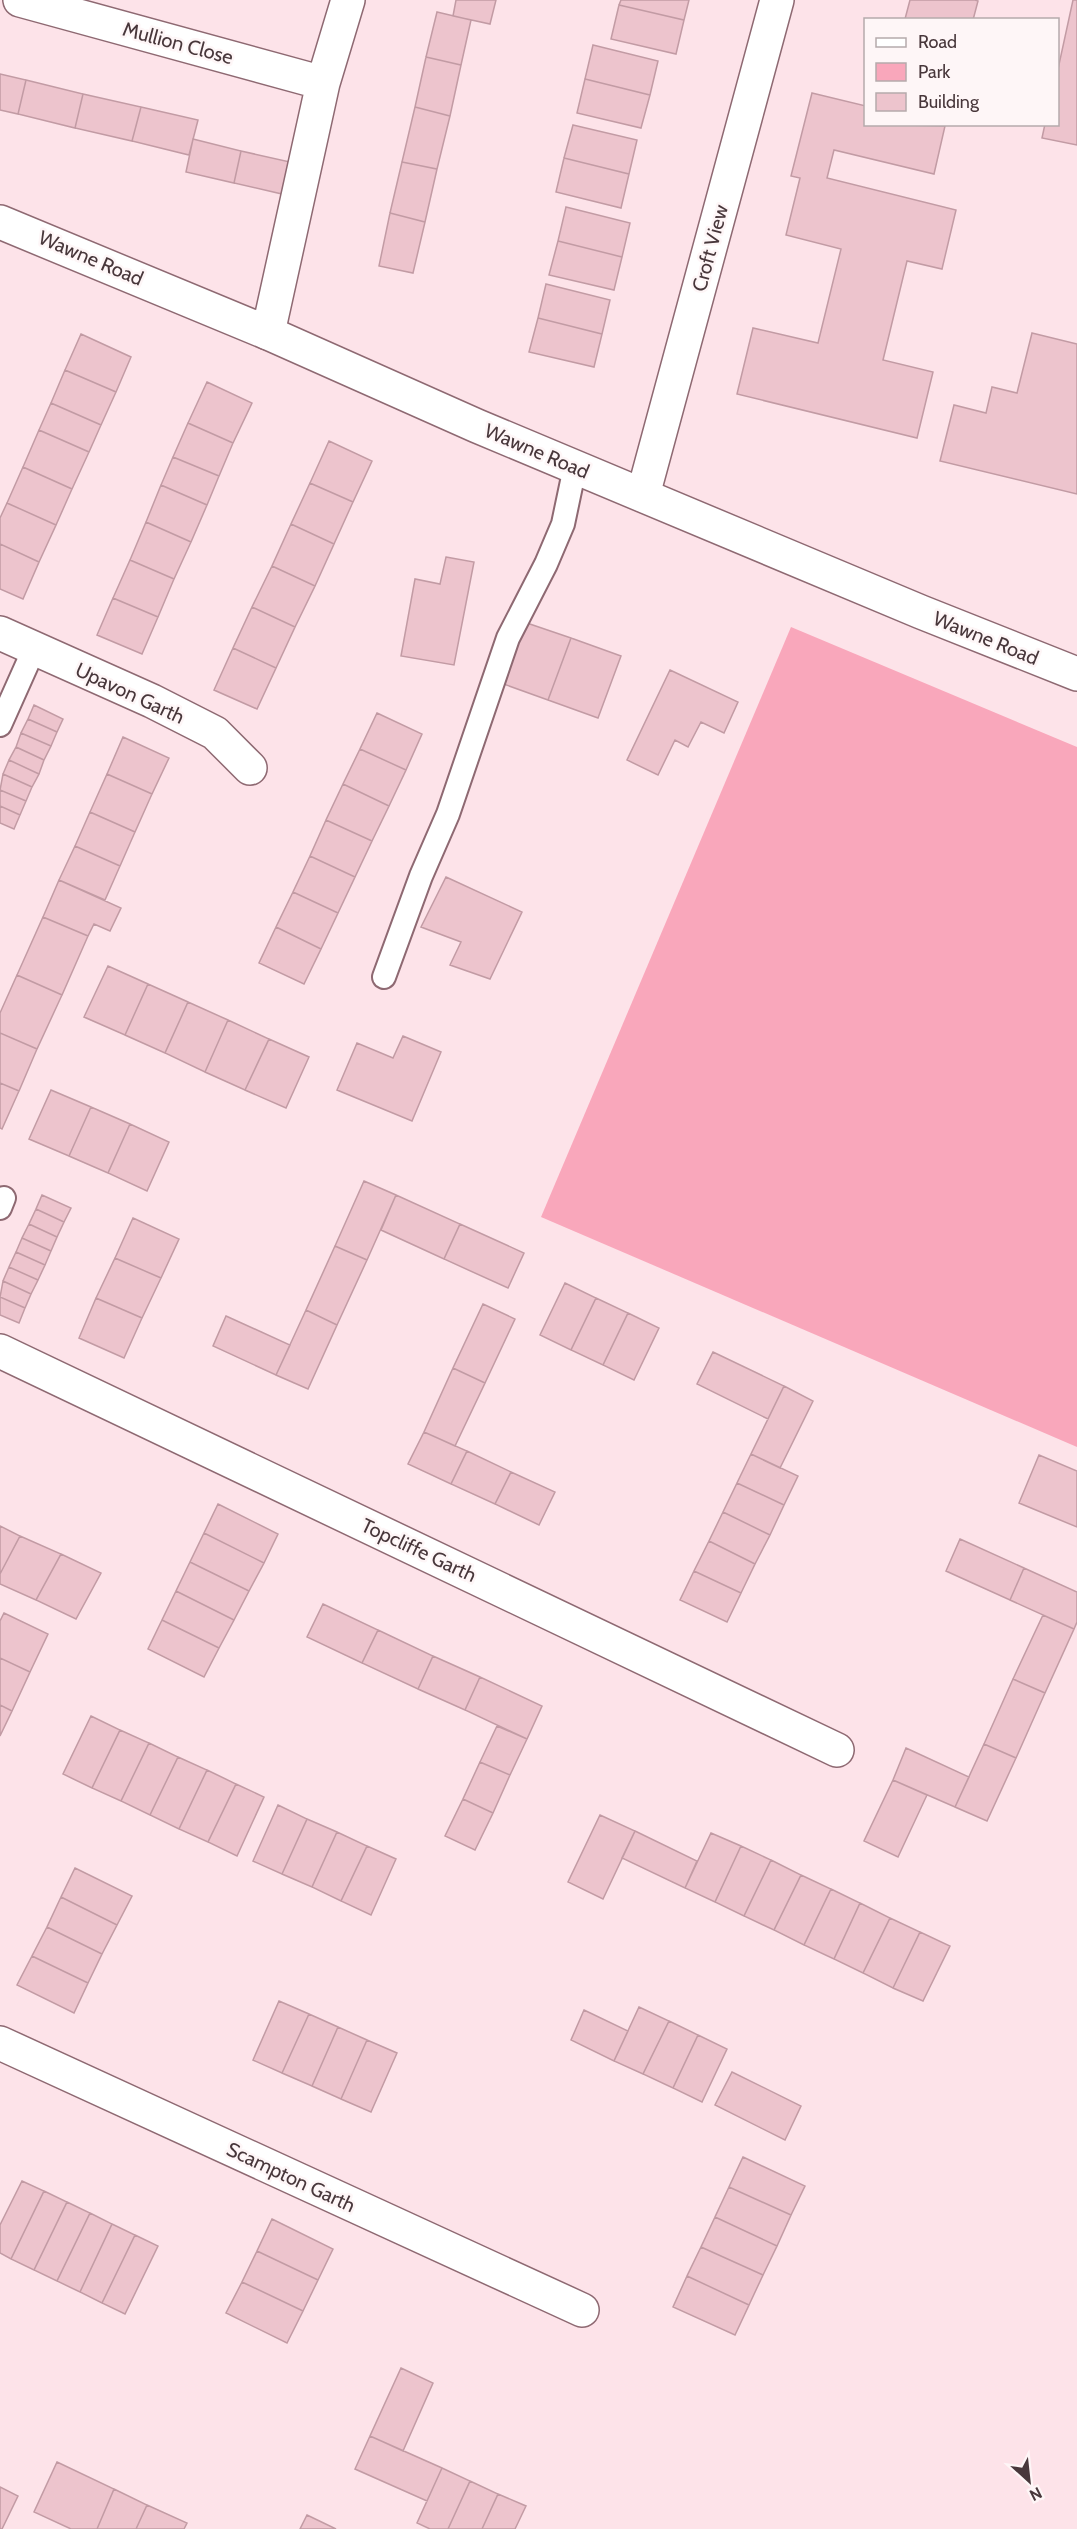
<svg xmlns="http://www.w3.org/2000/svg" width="1077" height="2529" font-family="Cabin,sans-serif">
<rect width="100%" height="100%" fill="#fde3e9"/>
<path fill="#f9a7bb" d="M791,627l286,120v700l-536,-230z"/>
<path fill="#edc4cd" stroke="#c29ba4" stroke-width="1.5" d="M456,0h40l-6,24 -37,-8z
M621,0h68l-5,20 -65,-15z
M910,0h65l3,1 -5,19h-65l-3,-1z
M1073,0h4v145l-35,-7 3,-14h13v-55z
M619,5l65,15 -8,34 -65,-15z
M437,12l34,8 -10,45 -35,-8z
M593,45l65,16 -8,34 -65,-16z
M426,57l35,8 -11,51 -35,-9z
M0,74l26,6 -8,34 -18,-4z
M585,79l65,16 -9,33 -64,-15z
M26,80l57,14 -8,34 -57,-14z
M812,93l54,13v18l79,2 -11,48 -100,-24 -7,28 129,32 -14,59 -35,-8 -24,99 50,12 -16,66 -180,-44 16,-66 65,15 23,-94 -55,-14 14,-57 -9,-2z
M83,94l58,13 -9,34 -57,-13z
M141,107l57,13 -9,35 -57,-14z
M415,107l35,9 -13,53 -35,-7z
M573,125l64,15 -8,34 -65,-16z
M193,139l48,12 -7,32 -48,-11z
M241,151l49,11 -8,32 -48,-11z
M564,158l65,16 -8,34 -65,-16z
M402,162l35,7 -12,53 -35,-9z
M566,207l64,16 -8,34 -64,-16z
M390,213l35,9 -12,51 -34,-7z
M558,241l64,16 -8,33 -65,-15z
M546,284l64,16 -8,34 -64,-16z
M538,318l64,16 -8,33 -65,-15z
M1032,333l45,11v150l-137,-33 14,-56 32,8 6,-26 25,6z
M81,334l50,23 -15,35 -51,-22z
M65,370l51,22 -15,33 -50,-22z
M207,382l45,21 -19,40 -45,-20z
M51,403l50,22 -12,27 -50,-22z
M188,423l45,20 -14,33 -46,-19z
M39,430l50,22 -17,37 -49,-22z
M329,441l43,20 -19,41 -43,-19z
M173,457l46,19 -12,29 -46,-20z
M23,467l49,22 -16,36 -49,-22z
M310,483l43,19 -19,42 -43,-20z
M161,485l46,20 -16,37 -45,-20z
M7,503l49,22 -17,37 -39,-18v-26z
M146,522l45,20 -17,37 -44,-19z
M291,524l43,20 -19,42 -43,-20z
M0,544l39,18 -16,37 -23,-10z
M446,557l28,5 -20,103 -53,-9 14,-77 25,5z
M130,560l44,19 -16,38 -45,-19z
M272,566l43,20 -20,41 -43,-20z
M113,598l45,19 -16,37 -45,-19z
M252,607l43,20 -19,41 -43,-20z
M521,621l50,17 -23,62 -50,-18z
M571,638l50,18 -23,62 -50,-18z
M233,648l43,20 -19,41 -43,-19z
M670,670l68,32 -14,31 -23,-11 -13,25 -13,-7 -17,35 -31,-15z
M34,705l29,14 -6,13 -29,-13z
M377,713l45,21 -16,36 -46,-21z
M28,719l29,13 -6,14 -30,-13z
M21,733l30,13 -7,14 -28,-13z
M123,737l46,21 -17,36 -45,-20z
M16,747l28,13 -5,14 -30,-14z
M360,749l46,21 -17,36 -46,-22z
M9,760l30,14 -7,13 -29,-13z
M3,774l29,13 -6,14 -26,-11z
M107,774l45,20 -17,38 -45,-20z
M343,784l46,22 -17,35 -46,-21z
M0,790l26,11 -6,14 -20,-9z
M0,806l20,9 -6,14 -14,-6z
M90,812l45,20 -15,34 -45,-20z
M326,820l46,21 -17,36 -45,-21z
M75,846l45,20 -15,34 -46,-20z
M310,856l45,21 -17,36 -45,-21z
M446,877l76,35 -32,67 -40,-14 11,-23 -40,-15z
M59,880l62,28 -11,23 -16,-7 -6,12 -45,-19z
M293,892l45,21 -17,36 -45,-22z
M43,917l45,19 -26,59 -45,-20z
M276,927l45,22 -17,35 -45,-21z
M108,966l40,18 -23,51 -41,-18z
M17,975l45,20 -25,54 -37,-16v-20z
M148,984l40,18 -23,51 -40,-18z
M188,1002l40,18 -23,52 -40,-19z
M228,1020l41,19 -24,51 -40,-18z
M0,1033l37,16 -18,42 -19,-8z
M403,1036l38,16 -29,69 -75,-31 20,-47 36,15z
M269,1039l40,18 -23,51 -41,-18z
M0,1083l19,8 -17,38 -2,-1z
M51,1090l40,17 -22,49 -40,-17z
M91,1107l39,17 -22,49 -39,-17z
M130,1124l39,18 -22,49 -39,-18z
M364,1181l32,14 -29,65 -32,-14z
M42,1195l29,13 -7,14 -28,-13z
M396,1195l64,29 -16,35 -63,-29z
M36,1209l28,13 -7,15 -28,-13z
M133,1218l46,21 -18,39 -46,-20z
M29,1224l28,13 -6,14 -29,-13z
M460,1224l64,29 -16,35 -64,-29z
M22,1238l29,13 -6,14 -29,-13z
M335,1246l32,14 -30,65 -31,-15z
M16,1252l29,13 -7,15 -29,-13z
M115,1258l46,20 -19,40 -46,-20z
M9,1267l29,13 -7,14 -28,-13z
M3,1281l28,13 -6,14 -25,-11z
M565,1283l31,15 -25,52 -31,-15z
M0,1297l25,11 -6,15 -19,-8z
M96,1298l46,20 -18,40 -45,-20z
M596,1298l32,15 -25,52 -32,-15z
M483,1304l32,15 -30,64 -32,-15z
M306,1310l31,15 -29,64 -32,-14z
M628,1313l31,15 -25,52 -31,-15z
M226,1316l64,29 -14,30 -63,-29z
M713,1352l71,34 -16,33 -71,-35z
M453,1368l32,15 -30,63 -31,-14z
M784,1386l29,15 -33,67 -29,-14z
M424,1432l43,19 -16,33 -43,-20z
M467,1451l44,21 -16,32 -44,-20z
M751,1454l47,22 -14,29 -47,-22z
M1039,1455l38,16v56l-58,-24z
M511,1472l44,20 -16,33 -44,-21z
M737,1483l47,22 -14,30 -47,-23z
M218,1504l60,30 -14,29 -60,-30z
M723,1512l47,23 -15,29 -46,-23z
M0,1526l20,10 -20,38z
M204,1533l60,30 -15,28 -59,-29z
M20,1536l41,18 -25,46 -36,-16v-10z
M960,1539l64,29 -14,32 -64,-29z
M709,1541l46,23 -14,29 -47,-22z
M61,1554l40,19 -25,46 -40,-19z
M190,1562l59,29 -15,29 -58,-29z
M1024,1568l53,24v30l-3,7 -64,-29z
M694,1571l47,22 -14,29 -47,-22z
M176,1591l58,29 -15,28 -57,-28z
M323,1604l55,26 -16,33 -55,-26z
M4,1613l44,21 -18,38 -30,-14v-37z
M1043,1615l31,14 -29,64 -32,-14z
M162,1620l57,28 -15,29 -56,-28z
M378,1630l55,26 -15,33 -56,-26z
M433,1656l47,21 -15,33 -47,-21z
M0,1658l30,14 -18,39 -12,-6z
M480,1677l62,29 -15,33 -62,-29z
M1013,1679l32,14 -29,65 -32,-14z
M0,1705l12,6 -12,25z
M91,1716l29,14 -28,58 -29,-14z
M497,1726l30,13 -17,36 -30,-13z
M120,1730l29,13 -28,58 -29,-13z
M149,1743l29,14 -28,58 -29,-14z
M984,1744l32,14 -29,63 -32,-14z
M906,1748l63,29 -14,30 -62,-27z
M178,1757l29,13 -28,59 -29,-14z
M480,1762l30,13 -17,38 -30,-14z
M207,1770l29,14 -28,58 -29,-13z
M893,1780l34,15 -29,62 -34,-16z
M236,1784l28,13 -27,59 -29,-14z
M463,1799l30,14 -18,37 -30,-14z
M278,1805l29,14 -25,55 -29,-13z
M600,1815l35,16 -32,68 -35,-17z
M307,1819l30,13 -25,55 -30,-13z
M635,1831l62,30 -12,27 -63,-30z
M337,1832l30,14 -26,55 -29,-14z
M711,1833l30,13 -26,56 -30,-14z
M367,1846l29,13 -25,56 -30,-14z
M741,1846l30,14 -27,56 -29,-14z
M771,1860l30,15 -27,55 -30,-14z
M75,1868l57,28 -15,29 -56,-28z
M801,1875l30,14 -27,56 -30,-15z
M831,1889l29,14 -26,56 -30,-14z
M61,1897l56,28 -15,29 -55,-27z
M860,1903l30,15 -27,55 -29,-14z
M890,1918l30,14 -27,56 -30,-15z
M47,1927l55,27 -14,29 -56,-27z
M920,1932l30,14 -27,55 -30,-13z
M32,1956l56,27 -14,30 -57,-28z
M279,2001l30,13 -27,59 -29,-13z
M639,2007l30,14 -26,53 -29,-13z
M584,2010l44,21 -14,30 -43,-21z
M309,2014l29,13 -26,59 -30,-13z
M669,2021l29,14 -25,53 -30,-14z
M338,2027l29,13 -26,59 -29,-13z
M698,2035l29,14 -25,53 -29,-14z
M367,2040l30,13 -26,59 -30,-13z
M732,2072l69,34 -16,34 -70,-35z
M743,2157l62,29 -14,29 -62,-28z
M22,2181l22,10 -33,68 -11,-6v-28z
M729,2187l62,28 -14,31 -62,-29z
M44,2191l23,11 -33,68 -23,-11z
M67,2202l23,11 -33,68 -23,-11z
M90,2213l22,11 -32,68 -23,-11z
M715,2217l62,29 -14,29 -62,-28z
M272,2219l61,30 -15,31 -61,-29z
M112,2224l23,11 -33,68 -22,-11z
M135,2235l23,11 -33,68 -23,-11z
M701,2247l62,28 -14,30 -62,-29z
M257,2251l61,29 -15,31 -61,-29z
M687,2276l62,29 -14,30 -62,-28z
M242,2282l61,29 -16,32 -61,-30z
M401,2368l32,15 -30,68 -33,-15z
M370,2436l72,32 -15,33 -72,-32z
M57,2462l57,27 -17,40h-26l-37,-17z
M442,2468l28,13 -22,48h-18l-13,-6z
M470,2481l28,13 -16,35h-34z
M0,2487l18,9 -16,33h-2z
M114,2489l33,16 -11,24h-39z
M498,2494l28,12 -11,23h-33z
M147,2505l40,18 -3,6h-48z
M307,2515l29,14h-36z"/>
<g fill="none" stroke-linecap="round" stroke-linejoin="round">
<g stroke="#8e6972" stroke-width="26">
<path id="service" d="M0,725l34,-76
M384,977l37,-101 27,-62 60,-176 38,-74 17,-40 12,-57
M0,1208l4,-10"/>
</g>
<g stroke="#8e6972" stroke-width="36">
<path id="minor" d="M20,0l303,83
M268,333l55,-250 25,-83
M643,495l134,-495
M0,633l152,68 63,32 35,35
M0,1351l837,399
M0,2043l582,267"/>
</g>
<g stroke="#8e6972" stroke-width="36">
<path id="tertiary" d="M0,222l268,111 209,93 444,186 156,62"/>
</g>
<use href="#service" stroke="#fff" stroke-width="22"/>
<use href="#minor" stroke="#fff" stroke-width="33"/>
<use href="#tertiary" stroke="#fff" stroke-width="33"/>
</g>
<g text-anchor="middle" stroke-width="5" stroke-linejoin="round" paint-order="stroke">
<g font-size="20" fill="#48373b" stroke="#fef6f7">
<text transform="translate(178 43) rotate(15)" y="7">Mullion Close</text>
<text transform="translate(710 248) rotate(-75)" y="7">Croft View</text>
<text transform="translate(91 258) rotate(23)" y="7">Wawne Road</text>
<text transform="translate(537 451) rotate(23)" y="7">Wawne Road</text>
<text transform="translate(986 638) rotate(22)" y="7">Wawne Road</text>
<text transform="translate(130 693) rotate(25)" y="7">Upavon Garth</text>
<text transform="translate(419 1550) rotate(25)" y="7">Topcliffe Garth</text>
<text transform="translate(291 2177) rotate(25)" y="7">Scampton Garth</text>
</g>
</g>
<rect x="864" y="18" width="195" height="108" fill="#fef6f7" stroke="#b5aaac" stroke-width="1.5"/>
<rect x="876" y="38" width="30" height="9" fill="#ffffff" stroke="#b5aaac" stroke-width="1.5"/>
<text x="918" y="48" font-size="18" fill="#48373b">Road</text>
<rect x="876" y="63" width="30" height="18" fill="#f9a7bb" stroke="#b5aaac" stroke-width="1.5"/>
<text x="918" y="78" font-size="18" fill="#48373b">Park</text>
<rect x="876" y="93" width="30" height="18" fill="#edc4cd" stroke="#b5aaac" stroke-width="1.5"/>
<text x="918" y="108" font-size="18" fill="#48373b">Building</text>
<g transform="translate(1029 2481) rotate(153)" stroke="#fef6f7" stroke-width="4.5" paint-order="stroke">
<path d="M0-4.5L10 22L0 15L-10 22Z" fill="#48373b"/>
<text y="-9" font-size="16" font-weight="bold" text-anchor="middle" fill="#48373b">N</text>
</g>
</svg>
